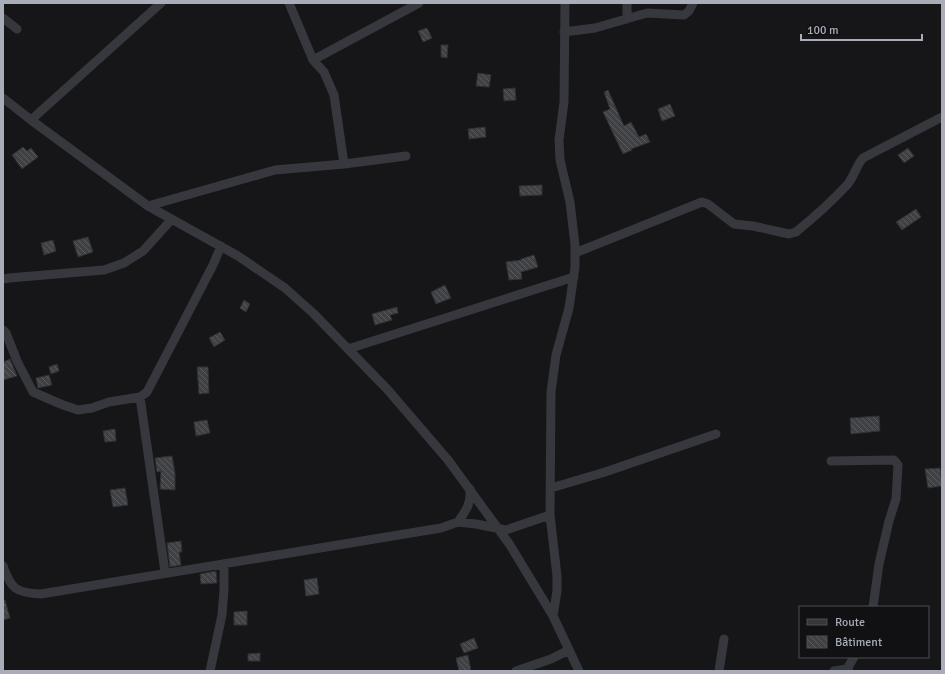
<svg xmlns="http://www.w3.org/2000/svg" width="945" height="674" font-family="Signika,sans-serif">
<defs>
<pattern id="building-back-hatch" width="6" height="6" patternUnits="userSpaceOnUse"><rect width="6" height="6" fill="#404145"/><path d="M-1 5l2 2M0 0l6 6M5-1l2 2" fill="none" stroke="#595a5e"/></pattern>
</defs>
<rect width="100%" height="100%" fill="#161618"/>
<path fill="url(#building-back-hatch)" stroke="#303034" d="M427,28l5,10 -9,4 -5,-11z
M441,45h7l-1,13 -6,-1z
M478,73l13,2 -2,12 -13,-1z
M515,88l1,12 -12,1 -1,-12z
M608,90l16,36 7,-4 8,15 7,-3 4,8 -19,7 1,1 -9,4 -20,-42 7,-3 -6,-17z
M670,104l5,12 -13,5 -4,-12z
M485,127l1,10 -17,2 -1,-10z
M23,147l4,4 4,-3 7,9 -16,12 -10,-14z
M908,148l6,8 -10,7 -6,-8z
M542,185v10l-22,1 -1,-10z
M916,209l5,8 -19,13 -6,-8z
M88,237l5,15 -15,5 -5,-16z
M53,240l3,11 -12,4 -3,-12z
M534,255l4,12 -17,5 1,7 -13,1 -3,-18 15,-2v-1z
M445,285l6,13 -15,6 -5,-12z
M244,300l6,4 -4,8 -6,-4z
M397,307l1,6 -8,2 2,5 -17,5 -3,-11z
M220,332l5,8 -11,7 -5,-9z
M10,359l7,17 -14,4v-18z
M57,364l2,7 -8,3 -2,-7z
M197,367h11l1,26 -10,1z
M49,375l3,10 -14,3 -2,-10z
M879,416l1,15 -29,3 -1,-16z
M207,420l3,13 -14,3 -2,-14z
M115,429l1,12 -11,1 -2,-11z
M172,456l3,17v17l-15,-1 1,-18 -4,1 -2,-14z
M940,468l2,18 -14,2 -3,-19z
M125,488l3,17 -15,2 -3,-17z
M181,541l1,11h-3l2,13 -11,2 -3,-24z
M216,571l1,12 -16,1 -1,-10z
M317,578l2,16 -13,2 -2,-16z
M3,600h2l5,18 -7,2z
M247,611v14h-13v-13z
M474,638l4,10 -14,5 -4,-9z
M260,653v8h-12v-7z
M468,655l3,16h-12l-3,-13z"/>
<g fill="none" stroke-linecap="round" stroke-linejoin="round">
<path stroke="#37383d" stroke-width="9" d="M289,3l24,57 11,12 10,23 10,69
M3,18l14,11
M627,19v-16
M564,32l31,-4 52,-15 37,2 5,-4 4,-8
M313,60l106,-57
M3,98l28,22 117,86 90,50 47,32 28,25 74,76 61,71 62,85 43,71 26,55
M31,120l130,-117
M148,206l127,-36 69,-6 62,-8
M575,253l127,-51 6,2 26,20 19,2 36,8 7,-2c16,-13 37,-32 51,-47 7,-8 9,-19 16,-27l79,-41
M3,279l6,-1 95,-8 20,-7 19,-12 29,-32
M3,330l3,3 11,28 16,31 30,13 15,5 14,-2 17,-6 31,-5 7,-5 66,-127 8,-19
M348,349l226,-72
M140,397l25,175
M831,461l63,-1 4,5 -2,34 -7,22 -10,43 -6,43
M551,488l54,-16 111,-38
M458,522c8,-12 13,-17 12,-33
M3,566c8,23 13,27 38,28l400,-66 17,-6 18,2 30,6 44,-15
M553,616l4,-25v-15l-7,-61 1,-123 5,-37 13,-47 6,-41v-22l-5,-43 -10,-42 -1,-20 5,-38 1,-99
M847,669l7,-12
M210,671l12,-56 2,-25v-26
M516,671l35,-12 18,-9
M719,671l5,-32
M834,671l13,-2 2,2"/>
</g>
<rect width="945" height="674" fill="none" stroke="#a8adb8" stroke-width="8"/>
<rect x="799" y="606" width="130" height="52" fill="#111113" stroke="#4d4f55"/>
<rect x="807" y="619" width="20" height="6" fill="#37383d" stroke="#4d4f55"/>
<text x="835" y="626" font-size="12" fill="#a8adb8">Route</text>
<rect x="807" y="636" width="20" height="12" fill="url(#building-back-hatch)" stroke="#4d4f55"/>
<text x="835" y="646" font-size="12" fill="#a8adb8">Bâtiment</text>
<path d="M801 34v6h121v-6" fill="none" stroke="#a8adb8" stroke-width="2"/>
<text x="807" y="34" font-size="12" fill="#a8adb8" stroke="#111113" stroke-width="3" paint-order="stroke">100 m</text>
</svg>
